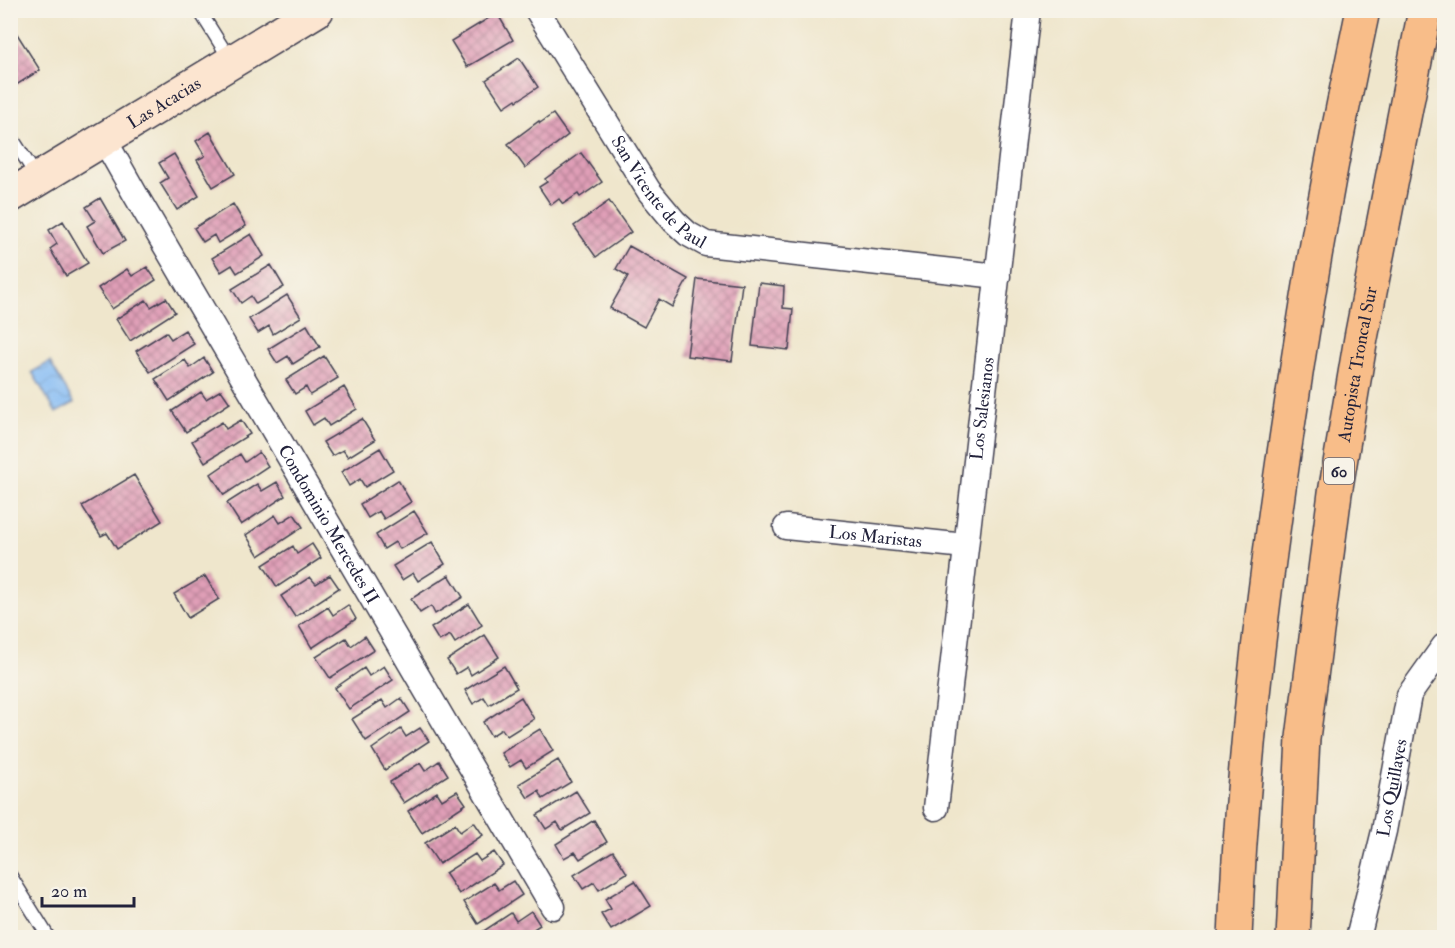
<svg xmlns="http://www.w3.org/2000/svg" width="1455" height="948" font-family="'IM FELL Double Pica',serif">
<defs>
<pattern id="water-waves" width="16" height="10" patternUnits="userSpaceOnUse" patternTransform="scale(1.5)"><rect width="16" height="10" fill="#85bcf5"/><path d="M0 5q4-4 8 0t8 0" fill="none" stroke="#73a1d3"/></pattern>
<pattern id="building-cross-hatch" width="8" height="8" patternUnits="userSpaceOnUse" patternTransform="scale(1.5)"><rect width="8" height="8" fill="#e09fb7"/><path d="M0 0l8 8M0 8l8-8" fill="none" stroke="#b58196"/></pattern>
</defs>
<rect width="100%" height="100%" fill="#f7f3e8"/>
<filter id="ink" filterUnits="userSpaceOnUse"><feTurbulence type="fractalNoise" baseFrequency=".0167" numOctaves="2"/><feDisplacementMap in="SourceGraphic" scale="12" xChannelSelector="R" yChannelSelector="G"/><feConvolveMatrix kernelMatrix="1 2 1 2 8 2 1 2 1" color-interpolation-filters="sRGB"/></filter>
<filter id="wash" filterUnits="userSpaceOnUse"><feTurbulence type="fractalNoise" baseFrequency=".008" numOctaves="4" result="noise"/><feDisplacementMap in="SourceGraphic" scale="24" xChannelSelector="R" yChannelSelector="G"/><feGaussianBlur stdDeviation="1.35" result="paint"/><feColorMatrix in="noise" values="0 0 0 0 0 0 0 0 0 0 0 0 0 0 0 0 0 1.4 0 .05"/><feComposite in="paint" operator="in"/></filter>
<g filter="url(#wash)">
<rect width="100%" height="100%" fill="#efe6cc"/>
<path fill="url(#water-waves)" stroke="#546f98" stroke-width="1.5" d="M50,362l24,41 -18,10 -24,-41z"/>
<g id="blocks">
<path fill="url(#building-cross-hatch)" d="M497,13l16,27 -46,27 -16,-26z
M12,26l28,44 -30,19v-62z
M519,58l19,29 -21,14 -1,-2 -12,8 -18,-27z
M553,114l15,21 -43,33 -17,-24 31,-23 1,2z
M210,132l25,42 -22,13 -16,-27 8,-4 -9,-15z
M581,153l21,29 -22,15 -2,-3 -15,10 -4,-5 -8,6 -12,-18 8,-5 -2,-3z
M174,154l25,42 -22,14 -17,-27 8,-5 -9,-15z
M100,198l25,43 -22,12 -16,-27 8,-5 -9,-14z
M609,201l22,31 -35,25 -22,-31z
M233,204l13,22 -28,17 -4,-8 -11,7 -9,-14z
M63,221l25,42 -22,13 -16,-27 7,-5 -8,-14z
M251,234l13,22 -27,17 -5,-8 -11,7 -9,-14z
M629,246l59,33 -16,28 -13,-8 -15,28 -34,-19 18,-32 -12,-7z
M271,265l13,22 -28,17 -5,-8 -10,7 -9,-14z
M147,267l9,13 -44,29 -14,-21 29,-19 5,7z
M697,279l45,5 -10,77 -45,-5z
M759,283l25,3 -1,22 10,1 -4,41 -37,-4z
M287,295l14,22 -28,17 -4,-8 -11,7 -9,-14z
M166,298l9,14 -45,29 -14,-22 30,-19 5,7z
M307,325l13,22 -27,17 -5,-8 -11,7 -9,-14z
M185,330l9,14 -44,28 -14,-21 30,-19 5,7z
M324,356l14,22 -28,17 -4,-8 -11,7 -9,-14z
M204,358l9,14 -44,29 -14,-22 30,-19 5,8z
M344,387l13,22 -28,17 -5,-8 -11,7 -8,-14z
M221,390l9,13 -44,29 -14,-21 29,-19 5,7z
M362,419l13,21 -27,17 -5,-7 -11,6 -9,-14z
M241,420l9,14 -45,28 -13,-21 30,-19 4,7z
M380,448l13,22 -28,17 -5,-8 -11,7 -8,-14z
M259,452l9,14 -44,29 -13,-21 29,-20 5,8z
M134,475l28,46 -45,28 -10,-16 -6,3 -19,-30z
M398,480l13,22 -27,17 -5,-8 -11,7 -8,-14z
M277,482l8,14 -44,29 -14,-22 30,-19 5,7z
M414,511l14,22 -28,16 -5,-7 -11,7 -8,-14z
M294,514l9,13 -44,29 -13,-21 29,-20 5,8z
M432,542l13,22 -27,17 -5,-8 -11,7 -9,-14z
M312,544l9,14 -44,29 -14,-22 30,-19 4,8z
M330,575l9,13 -44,29 -14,-21 29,-19 6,7z
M449,575l14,22 -28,17 -4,-8 -11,7 -9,-14z
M205,576l14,23 -31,19 -14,-24z
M469,604l13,21 -27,18 -5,-8 -11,6 -8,-13z
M348,605l8,14 -44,29 -13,-22 29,-19 5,8z
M485,635l14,22 -28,18 -4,-8 -11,7 -9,-14z
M365,636l9,14 -44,28 -14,-21 30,-19 5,8z
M384,666l9,14 -44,29 -14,-21 29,-20 5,8z
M504,666l13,22 -28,17 -5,-8 -11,7 -8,-14z
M521,697l13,22 -27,17 -5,-7 -11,7 -8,-14z
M401,698l9,14 -44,29 -14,-22 30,-19 5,8z
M420,728l9,13 -44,29 -13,-21 29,-20 5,8z
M540,729l13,22 -27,17 -5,-8 -11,7 -9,-14z
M558,760l13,22 -28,17 -4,-8 -11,7 -9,-14z
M439,761l9,14 -44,28 -14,-21 30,-19 5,8z
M457,791l9,13 -44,29 -14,-22 29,-19 5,8z
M576,791l14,22 -28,17 -5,-8 -11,7 -9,-14z
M594,820l13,22 -27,17 -5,-7 -11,6 -8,-14z
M474,822l9,13 -44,29 -14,-21 30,-19 5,8z
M613,851l14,22 -28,17 -5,-8 -11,7 -9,-14z
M494,852l9,13 -44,29 -14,-21 30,-19 5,7z
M513,881l9,14 -44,29 -14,-22 30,-19 5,7z
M635,881l16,25 -40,24 -10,-16 10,-5 -6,-10z
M531,911l9,14 -20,13h-35l-3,-6 29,-19 5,8z"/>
</g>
</g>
<g filter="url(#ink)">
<use href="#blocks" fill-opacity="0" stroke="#413f51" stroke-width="1.5"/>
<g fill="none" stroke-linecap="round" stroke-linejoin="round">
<g stroke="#413f51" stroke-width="15">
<path id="lane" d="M199,10l32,51
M10,135l27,42
M10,875l39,63"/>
</g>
<g stroke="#413f51" stroke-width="27">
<g id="street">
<path id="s1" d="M537,10l112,181 25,30 14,13 18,10 292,32"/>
<path id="s2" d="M104,139l31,55 418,713"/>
<path id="s3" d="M786,527l179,19"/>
<path id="s4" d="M936,808l92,-798"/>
<path id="s5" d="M1358,938l26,-107 25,-136 35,-49"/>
</g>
</g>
<g stroke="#413f51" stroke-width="36">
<g id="secondary">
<path id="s6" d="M10,196l307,-186"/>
</g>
</g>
<g stroke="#413f51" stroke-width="36">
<g id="highway">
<path d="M1235,938c6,-161 25,-320 48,-478 13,-88 26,-177 43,-265 11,-62 24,-123 37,-185"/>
<path id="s7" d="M1293,938l10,-200 32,-245 26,-155 64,-328"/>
</g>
</g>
<use href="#lane" stroke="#fff" stroke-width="12"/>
<use href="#street" stroke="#fff" stroke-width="24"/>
<use href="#secondary" stroke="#fce5d0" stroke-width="33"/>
<use href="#highway" stroke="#f8bd89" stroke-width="33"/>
</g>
</g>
<g text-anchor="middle" stroke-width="6" stroke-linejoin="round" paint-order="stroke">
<rect fill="#f7f3e8" stroke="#62616f" stroke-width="1.5" x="1324" y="458" width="30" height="26" rx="4.5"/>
<g font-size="16" font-weight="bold" fill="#22223b">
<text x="1339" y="477">60</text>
</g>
<g font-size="18" fill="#22223b" stroke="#f7f3e8">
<text dy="6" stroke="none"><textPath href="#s6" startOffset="180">Las Acacias</textPath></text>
<text dy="6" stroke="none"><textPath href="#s1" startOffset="220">San Vicente de Paul</textPath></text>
<text dy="6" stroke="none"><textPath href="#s7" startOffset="578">Autopista Troncal Sur</textPath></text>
<text dy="6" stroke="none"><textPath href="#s4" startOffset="402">Los Salesianos</textPath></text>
<text dy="6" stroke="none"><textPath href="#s2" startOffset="446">Condominio Mercedes II</textPath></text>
<text dy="6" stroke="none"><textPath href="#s3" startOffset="90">Los Maristas</textPath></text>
<text dy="6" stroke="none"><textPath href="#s5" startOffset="154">Los Quillayes</textPath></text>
</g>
</g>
<rect width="1455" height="948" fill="none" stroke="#f7f3e8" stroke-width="36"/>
<path d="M42 897v9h92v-9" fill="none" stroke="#22223b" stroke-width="3"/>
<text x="51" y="897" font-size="18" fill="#22223b" stroke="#f7f3e8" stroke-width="4.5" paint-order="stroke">20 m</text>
</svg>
